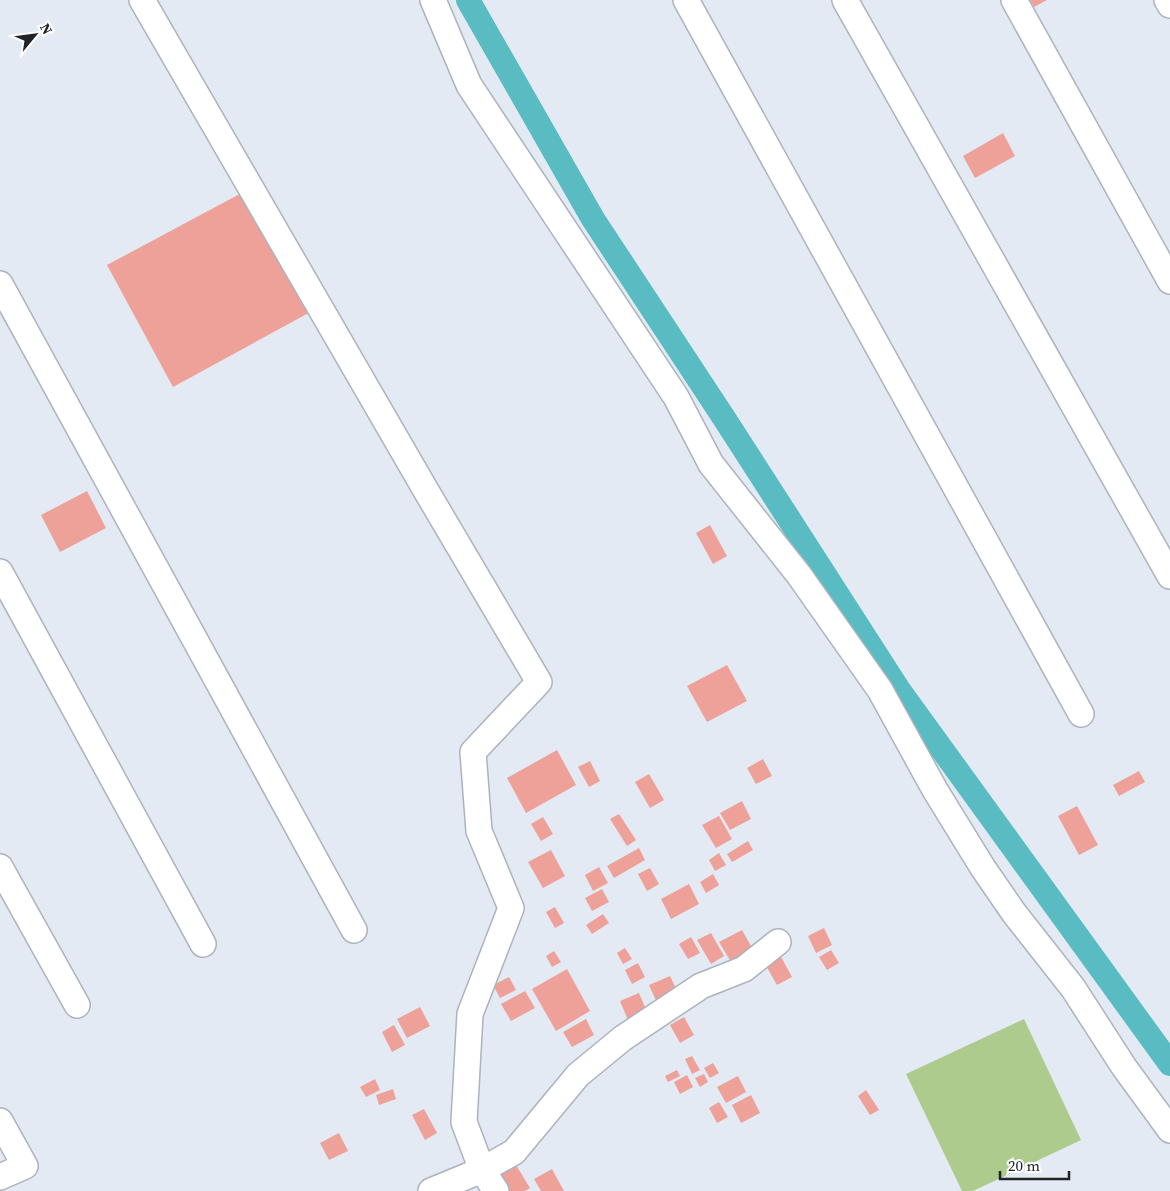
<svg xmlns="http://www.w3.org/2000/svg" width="1170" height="1191" font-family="'Source Serif 4',serif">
<rect width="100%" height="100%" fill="#e3eaf3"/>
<path fill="#accb8d" d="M1024,1019l57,121 -108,51h-11l-56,-117z"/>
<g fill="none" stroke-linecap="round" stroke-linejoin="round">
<path stroke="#59bcc2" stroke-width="24" d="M468,0l125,219 131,199 175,272 271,374"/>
</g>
<path fill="#eda199" d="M1030,0h17l-13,7z
M1003,133l12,23 -40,22 -12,-22z
M249,189l65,121 -141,77 -66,-122z
M87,491l19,37 -46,24 -19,-37z
M710,525l17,31 -14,8 -17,-31z
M727,665l20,36 -40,21 -20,-36z
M557,750l19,35 -50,28 -19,-35z
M763,759l9,17 -16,8 -9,-16z
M590,761l10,20 -11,6 -11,-20z
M1139,771l6,11 -26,14 -6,-11z
M649,774l15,26 -14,8 -15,-26z
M742,801l9,18 -21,11 -10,-17z
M1077,806l21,39 -19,10 -21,-39z
M619,814l17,26 -9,6 -17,-27z
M719,816l13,23 -16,9 -14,-23z
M543,817l10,17 -12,7 -10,-17z
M748,841l5,9 -21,12 -5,-8z
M639,848l6,12 -31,18 -7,-12z
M551,850l14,26 -22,12 -15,-26z
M719,853l7,12 -11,6 -6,-11z
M599,867l9,16 -15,8 -8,-16z
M650,868l9,16 -12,7 -9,-17z
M713,874l6,11 -13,8 -6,-11z
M689,884l10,20 -28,15 -10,-20z
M602,889l7,13 -17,9 -7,-13z
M555,907l9,16 -9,5 -9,-16z
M603,914l6,9 -17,11 -6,-9z
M824,928l8,17 -16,8 -8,-17z
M742,930l14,25 -22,12 -15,-25z
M711,933l13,23 -13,8 -14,-24z
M691,937l9,16 -12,6 -9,-15z
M625,948l7,11 -9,5 -6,-11z
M831,950l8,13 -12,7 -8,-13z
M554,951l7,11 -9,5 -6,-11z
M780,955l12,22 -15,8 -12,-21z
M638,963l7,14 -13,7 -7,-14z
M567,969l23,42 -34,20 -24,-42z
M670,976l9,19 -21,10 -9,-20z
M509,977l7,13 -16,8 -7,-13z
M525,991l10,17 -24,13 -10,-17z
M639,993l8,19 -19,8 -8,-19z
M420,1007l10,19 -23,12 -10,-19z
M684,1017l10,18 -14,8 -10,-18z
M586,1019l8,16 -22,12 -9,-15z
M394,1025l11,20 -13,7 -10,-20z
M692,1056l8,14 -8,4 -7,-15z
M713,1063l6,10 -9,5 -6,-10z
M677,1070l3,6 -12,6 -3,-6z
M704,1074l4,8 -8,5 -5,-9z
M687,1075l6,12 -13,7 -6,-12z
M738,1076l8,16 -20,11 -9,-16z
M375,1079l5,11 -14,7 -6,-10z
M393,1089l3,10 -17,6 -3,-10z
M866,1090l13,20 -9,5 -12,-19z
M751,1095l9,18 -19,10 -9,-18z
M719,1102l9,15 -11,6 -8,-15z
M424,1109l13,24 -12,7 -13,-25z
M339,1133l9,18 -19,9 -9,-17z
M516,1165l14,23 -5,3h-17l-10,-16z
M552,1169l12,22h-23l-7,-12z"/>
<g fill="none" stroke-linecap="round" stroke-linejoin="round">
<g stroke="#acb3bc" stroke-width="28">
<path id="minor" d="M142,0l286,494 111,188 -66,70 6,79 32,77 -41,106 -6,108 18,48 14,21
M433,0l36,85 207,312 35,67 88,111 81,115 55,100 48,78 31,45 59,75 51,79 46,63
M686,0l395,714
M845,0l325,576
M1014,0l156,281
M1167,0l3,5
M0,284l354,646
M0,572l203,372
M0,867l77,138
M0,1121l25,45 -25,11
M431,1191l51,-21 32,-18 64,-77 45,-37 78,-52 43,-17 34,-27"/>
</g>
<use href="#minor" stroke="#fff" stroke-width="25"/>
</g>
<g transform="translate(35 35) rotate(61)" stroke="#ffffff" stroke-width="4" paint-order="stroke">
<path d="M0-4L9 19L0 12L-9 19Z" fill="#212427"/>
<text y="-8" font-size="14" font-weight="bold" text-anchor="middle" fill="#212427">N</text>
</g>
<path d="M1000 1171v8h69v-8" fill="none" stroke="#212427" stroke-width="2.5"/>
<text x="1008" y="1171" font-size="15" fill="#212427" stroke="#ffffff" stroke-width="4" paint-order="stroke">20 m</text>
</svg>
